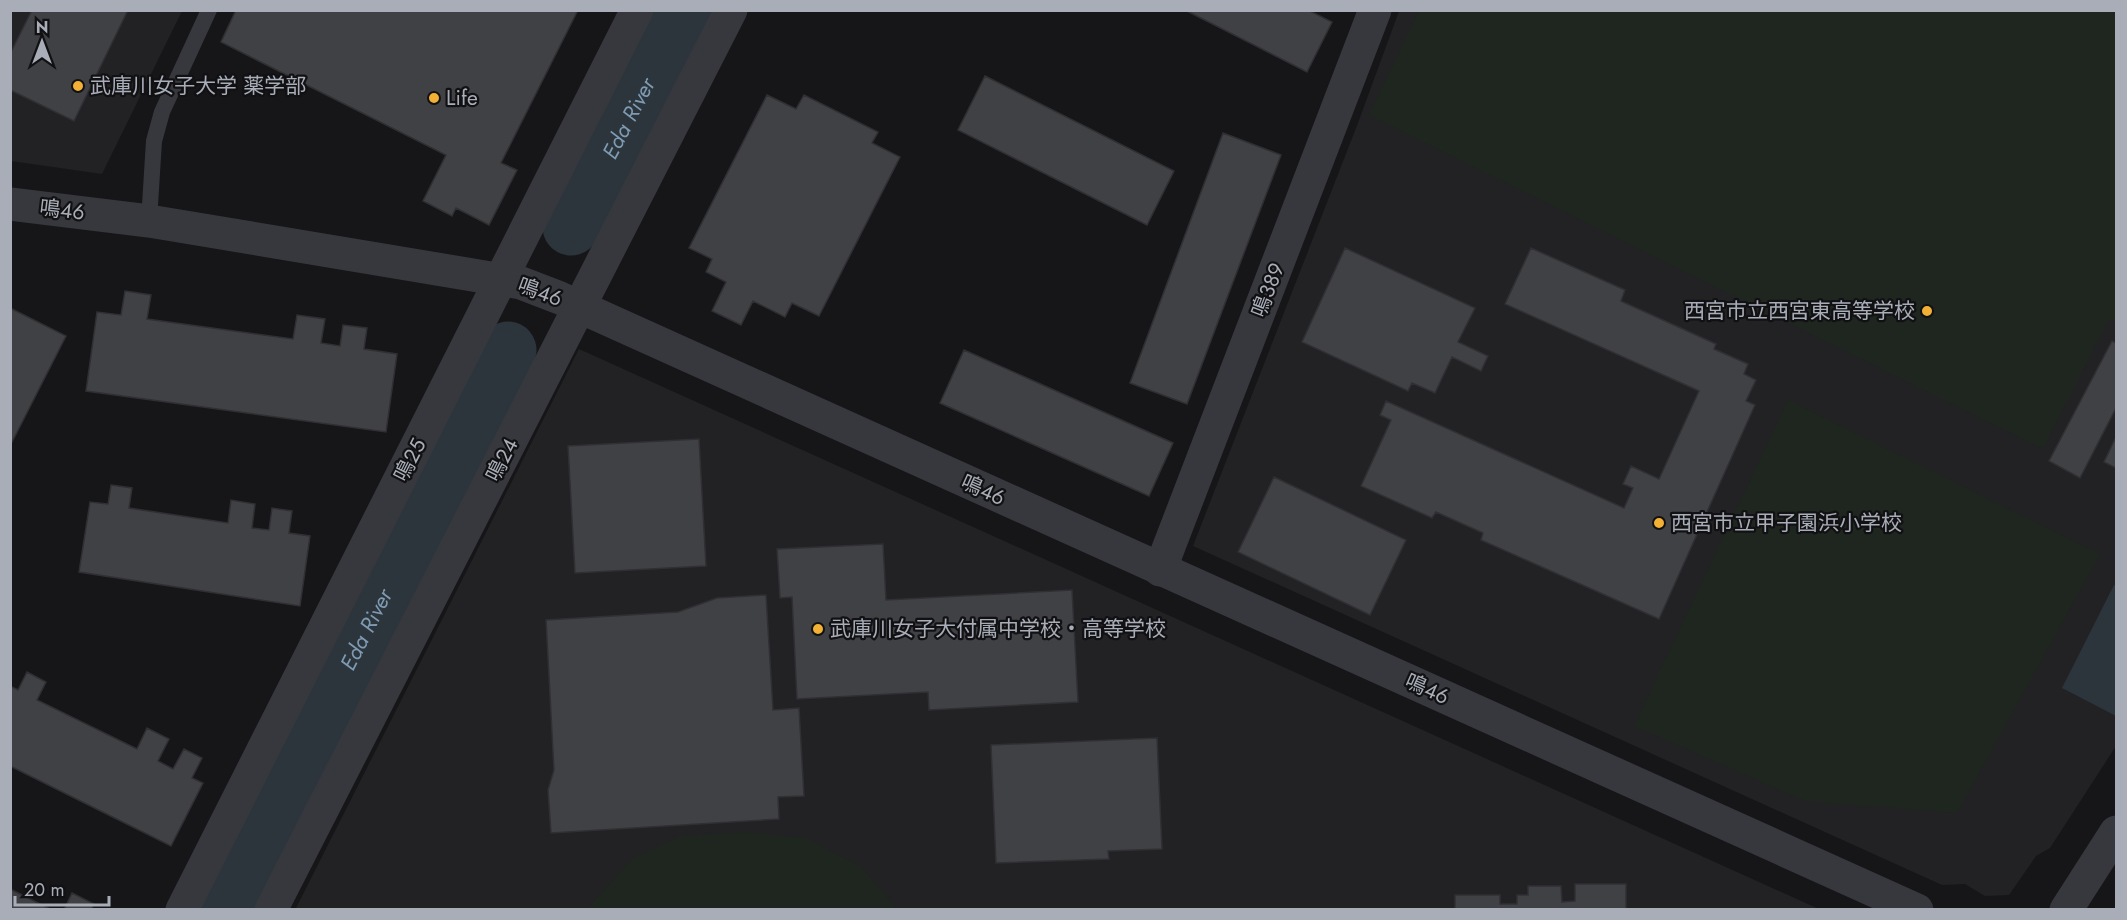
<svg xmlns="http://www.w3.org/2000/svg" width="2127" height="920" font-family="Jost,'Noto Sans JP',sans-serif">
<rect width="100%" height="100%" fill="#161618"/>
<path fill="#222225" d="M11,11h171l-80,163 -91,-13z
M1399,11h717v735l-66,102 -14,8 -27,39 -24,1 -20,-12 -23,1 -749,-339 165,-423z
M579,349l1240,560 -1524,1z"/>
<path fill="#1e261f" d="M1419,11h697v312l-7,-4 -66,130 -674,-334z
M1788,400l312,154 -143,259 -152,-12 -171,-75z
M743,832l63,6 55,29 36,42h-310l45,-50 49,-23z"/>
<path fill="#2c353c" d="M2114,585l2,1v130l-54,-28z"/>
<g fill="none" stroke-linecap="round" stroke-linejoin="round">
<g stroke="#2c353c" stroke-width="57">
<path id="s1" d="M571,227l114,-217"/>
<path id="s2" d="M223,910l285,-560"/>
</g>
</g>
<path fill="#404145" stroke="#303034" stroke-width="1.5" d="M32,10h96l-54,111 -64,-31v-36z
M236,10h342l-77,153 16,7 -28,55 -33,-17 -4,8 -29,-15 23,-46 -225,-113z
M1185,10h123l24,12 -25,50z
M985,76l189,95 -27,54 -189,-95z
M767,95l29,14 8,-14 74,37 -6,11 28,14 -81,159 -27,-13 -7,14 -32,-16 -12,24 -29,-14 14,-29 -20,-10 6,-13 -23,-11z
M1223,133l58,22 -94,249 -57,-21z
M1345,248l130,60 -17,34 30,14 -7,15 -29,-14 -17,36 -23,-10 -4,8 -106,-49z
M1531,248l94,42 -4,11 95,43 -2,5 34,15 -4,10 12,6 -10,21 9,4 -96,214 -178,-79 2,-7 -47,-21 -4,6 -71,-32 30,-66 -11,-5 6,-14 238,107 9,-20 -10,-4 8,-18 28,13 40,-88 -194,-87z
M125,291l26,4 -4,24 146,20 4,-24 28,4 -4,24 19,3 3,-21 24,3 -3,21 33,5 -11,78 -300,-41 11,-79 24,3z
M10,308l56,28 -56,110z
M2112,341l4,2v65l-36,70 -31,-17z
M964,350l209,93 -24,53 -209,-93z
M2116,437v31l-12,-6z
M699,439l7,127 -131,7 -7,-127z
M1274,477l132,63 -36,75 -132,-63z
M111,485l21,3 -3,20 99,15 3,-23 24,4 -3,24 17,2 3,-22 20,3 -3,22 21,3 -10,70 -221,-34 11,-70 18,2z
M883,544l3,56 186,-10 6,112 -149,8 -1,-18 -131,7 -5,-102 -12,1 -3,-49z
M766,595l7,115 26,-2 5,88 -26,1 1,22 -228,14 -3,-43 6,-20 -8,-150 132,-8 39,-14z
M27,672l19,10 -9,18 100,49 10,-21 22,11 -11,22 15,8 11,-20 18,9 -10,20 11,5 -32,63 -161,-80v-80l8,4z
M1157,738l5,111 -54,2 1,8 -113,4 -5,-118z
M1575,884h51v26h-171v-15h45v9h17v-9h11v-9h33l1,16 13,-1z
M10,889l42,21h-42z
M72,893l22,11 -3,6h-27z"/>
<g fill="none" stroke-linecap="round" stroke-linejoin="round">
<path stroke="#37383d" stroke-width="16" d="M149,221l5,-80 8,-29 47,-102"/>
<path stroke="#37383d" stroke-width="33" d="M1160,570l215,-560
M182,910l455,-900
M271,910l460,-900"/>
<path stroke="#37383d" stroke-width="33" d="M10,204l139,17 372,62 39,15 1357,612
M2066,910l50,-78"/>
</g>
<g fill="#f2b134" stroke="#111113" stroke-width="2">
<circle cx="78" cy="86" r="6"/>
<circle cx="434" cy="98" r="6"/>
<circle cx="1927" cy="311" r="6"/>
<circle cx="1659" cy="523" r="6"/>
<circle cx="818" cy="629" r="6"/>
</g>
<g text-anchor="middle" stroke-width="4.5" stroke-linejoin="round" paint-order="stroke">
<g font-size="21" fill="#a8adb8" stroke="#111113" text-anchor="start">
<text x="90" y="93">武庫川女子大学 薬学部</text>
<text x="446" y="105">Life</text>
<text x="1915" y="318" text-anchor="end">西宮市立西宮東高等学校</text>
<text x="1671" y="530">西宮市立甲子園浜小学校</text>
<text x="830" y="636">武庫川女子大付属中学校・高等学校</text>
</g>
<g font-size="21" fill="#a8adb8" stroke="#111113">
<text transform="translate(62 210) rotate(7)" y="7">鳴46</text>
<text transform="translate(1268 290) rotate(-69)" y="7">鳴389</text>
<text transform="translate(540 292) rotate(20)" y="7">鳴46</text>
<text transform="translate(410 460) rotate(-63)" y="7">鳴25</text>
<text transform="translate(502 460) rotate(-63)" y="7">鳴24</text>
<text transform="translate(983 490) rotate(24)" y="7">鳴46</text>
<text transform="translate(1427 689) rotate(24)" y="7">鳴46</text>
</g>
<g font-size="22" font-style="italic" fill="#7f9bb3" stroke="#111113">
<text dy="8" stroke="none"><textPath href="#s1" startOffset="123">Eda River</textPath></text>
<text dy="8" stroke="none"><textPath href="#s2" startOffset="315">Eda River</textPath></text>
</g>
</g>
<rect width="2127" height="920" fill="none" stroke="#a8adb8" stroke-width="24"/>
<g transform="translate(42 42)" stroke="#111113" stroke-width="4.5" paint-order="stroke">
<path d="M0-4.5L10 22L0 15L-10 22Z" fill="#a8adb8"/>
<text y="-9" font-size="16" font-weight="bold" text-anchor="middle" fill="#a8adb8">N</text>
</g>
<path d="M15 896v9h94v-9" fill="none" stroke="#a8adb8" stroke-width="3"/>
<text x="24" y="896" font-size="18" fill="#a8adb8" stroke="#111113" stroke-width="4.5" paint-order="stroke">20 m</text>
</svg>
